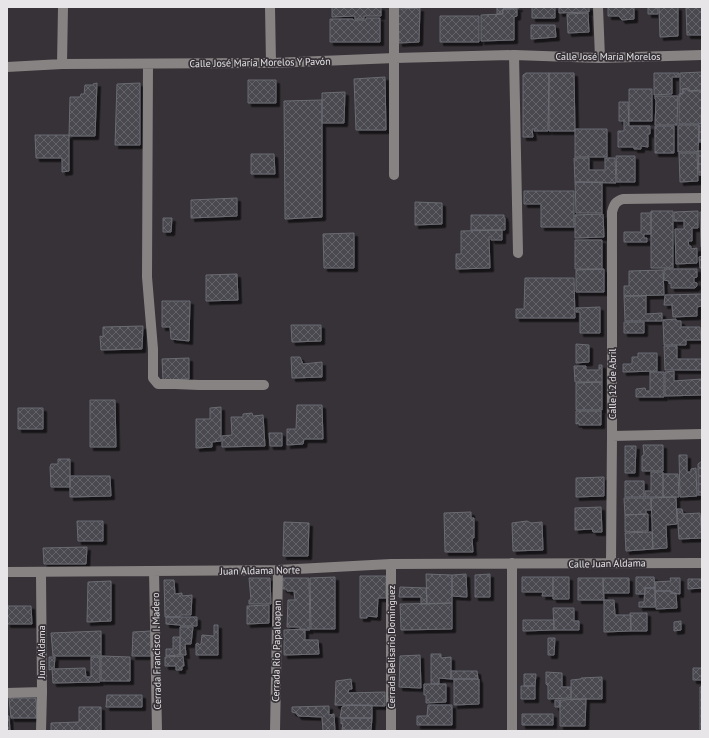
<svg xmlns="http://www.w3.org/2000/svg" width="709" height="738" font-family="'PT Sans',sans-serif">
<defs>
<pattern id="building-cross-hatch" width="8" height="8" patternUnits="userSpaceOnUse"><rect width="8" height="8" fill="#494950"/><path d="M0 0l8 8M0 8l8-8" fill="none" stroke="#636369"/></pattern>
<filter id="shadow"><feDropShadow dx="3.5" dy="3.5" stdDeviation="0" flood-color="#0009"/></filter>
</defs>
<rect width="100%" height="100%" fill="#363237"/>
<path fill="url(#building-cross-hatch)" stroke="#6b6b72" filter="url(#shadow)" d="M332,7h49v9h-17v3h-9v-3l-23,1z
M497,7h22v1l-16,1 -1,5h-5z
M532,7h23v11h-23z
M559,7h30v5l-30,1z
M608,7h26v12l-12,1 -3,-4h-11z
M648,7h10v7h-10z
M659,7h19v29l-18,1z
M686,7h16v28h-15z
M420,8l-1,34 -20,1 -1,-34z
M503,9h14v7l-3,1v23l-33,1v-26l22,-1z
M588,13l1,19 -21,1 -1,-19z
M440,16h39v26h-39z
M366,18h14v24h-50v-23h23v1h13z
M531,25h24l1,12 -25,2z
M702,72v18l-13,1v-3l-7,1 1,4 -3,1v-21z
M526,73h23l-1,58h-14l1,-2h-3l1,8h-10v-62z
M549,73h25l1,58h-26z
M654,73h25v4h-7v17l-18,1z
M385,77l1,53h-30l-2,-51z
M248,80h28v23h-28z
M97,83l-2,53h-26l1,-39h10l1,-3h3l1,-9h8v-1z
M140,83v62h-25l2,-61z
M629,89h23v32h-23z
M683,89h5v2h14l-1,33h-22v-30h4z
M345,92l-1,31h-22v-30z
M655,96h23l-1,29h-22l1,-25 -1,-1z
M322,100v117l-37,2 -1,-118z
M619,102h9l1,24h21v8h-2v13l-7,-1v3h-7v-2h-16v-16h6v-10h-5z
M678,125h21l-1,27h-20z
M655,126h19v27h-19z
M699,126h3v16h-3z
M575,129h32v28h-32z
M35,135h34v36l-7,1v-14h-26z
M698,151h4v24h-3z
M679,153h18l1,28 -18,1z
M251,154h23l1,20h-24z
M616,156h19v26h-18z
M574,158h15v12h16v-12h10l1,25 -41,-1z
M575,182h27v31h-26z
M524,191h50v36h-33v-23h-17z
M237,198v18l-46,2v-18z
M415,202l27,1v21l-27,1z
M651,211h22v57h-22z
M698,211v17h-6v13h-4l1,5h2v3l6,-1v15l-21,1 -1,-35h9v-8h-10v-9z
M700,212h2v35h-1z
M641,213h10v21h-7v4h3v4h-23v-10h17z
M603,214l1,23 -29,1v-23z
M471,215h33v3h1v12h-34z
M163,218h9l-1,14h-8z
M502,230v10h-11v-3h-2l1,31 -34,1v-15h5v-23z
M354,233v35h-30l-1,-34z
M575,240h27v29h-27z
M702,256v12h-2l-1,-11z
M604,269v23h-28v-22z
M664,269h33v8l-3,1v4l3,1v3l-2,2h-24v-5l-2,1v-3l-5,-1z
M663,270l1,25 -40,1v-10h5v-15z
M237,274l1,26 -32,1v-26z
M525,278h49l1,40h-59v-9h8z
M702,294v12l-5,1v9l-24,1 -1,-12h-8l1,-10z
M624,296h22v18l16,-1v8h-37z
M162,301h28l-1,40 -18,-2 -1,-12h-8z
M600,307v26h-20v-21h-4v-4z
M676,319v2h5v6h19l1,13h-15v5h-22l-1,-25z
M624,322h20v11h-20z
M291,325h30v16l-29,1z
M143,326l-1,23 -41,1 -1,-14 3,1v-10z
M576,344l13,1v17l-13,1z
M664,346h13v13h25v11h-37z
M638,353h19v18l-34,1v-8h9v-7h6z
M291,357h9l3,7 19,-2v15l-30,1z
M189,358v21l-26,1 -1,-21z
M599,365h3v17h-27l-1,-16h12v4h13z
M674,371v10l28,-2v16l-37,1v-24z
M650,372h14v25h-28v-8l9,-1 1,3h4z
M602,382v28h-26v-27z
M90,400h25l1,47h-26z
M297,405h25l1,34h-19l-1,5 -16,1v-16h9z
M221,407v34l-9,1v5l-16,1v-29h14v-11z
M18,408h25v21h-25z
M576,411h25v14h-22v-2l-3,1z
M252,413l1,3 10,-1 2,31 -43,1v-11l10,-1 -1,-18h12v-3z
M269,433h13v13h-12z
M643,445h20v26h-21v-15l2,-1z
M625,446h11l-1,27h-10z
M679,455h8v17h4v-3l5,-1 1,28 -17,1z
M58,459h12v28h-19l-1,-20 1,-3h7z
M702,461v34h-4v-31z
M651,472h12v25h-18v-6h6z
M663,474h15l1,23h-16z
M70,476h40l1,20 -41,1z
M604,477v19l-28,1v-19z
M625,481h19v16h-19z
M676,497l1,27 -11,1 1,23 -14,1 -2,-51z
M624,498h27v12h-5v4l-21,1z
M601,507l1,25h-9l-1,-3 -17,1v-22z
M677,509h5l1,5 17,-1 2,25 -23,1z
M471,512v6h3v20h-2l1,14h-28l-1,-39z
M648,514v17l-23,1v-17z
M77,521h26v20h-25z
M527,521l4,2 11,-1 1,28 -30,1 -1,-28z
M284,522l25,1 -1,33h-25z
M652,532l1,17 -27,2 -1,-18z
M87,547l-1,17h-42l-1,-16z
M426,574l26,1v28l-25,1z
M466,574l1,23 -15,-1v-21z
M490,574v23h-15v-22z
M360,576h26v22h-8l-1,19 -10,-1v2h-7z
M335,577v52h-24l-1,-51z
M522,577h31v19h-11l1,-4h-21z
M553,577h16v22h-16z
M636,577h18l1,11h-10v6h-9z
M249,578h21l1,26h-22v-4h2z
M283,578h26l1,52h-10v-3h-13l1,-27h7l-1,-9h-7v-2h-4z
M578,578h25l1,22h-26z
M603,578h26v15h-26z
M670,578h10v16l-9,-1v-2h-16v-9l16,-1z
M688,579h14v9l-14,1z
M164,580h10l1,14 7,-1v3l10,-1 -1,20h-11v2h-15z
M111,581v40l-24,1 1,-40z
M400,587l26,1 1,16h-6v-7h-22z
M645,588h10v19h-16v-5h5z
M655,591h16v2h5l1,15 -21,1z
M604,600h10l1,15h16v16l-27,1z
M452,603v26l-51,1 -1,-26z
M269,605v18l-22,1v-18z
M7,606h24l1,18h-25z
M553,608h21v13h5v9h-25z
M630,613h17v18h-16z
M166,617h31v9h-17v-1l-14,-1z
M523,620h31v10l-31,1z
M681,621v9l-7,1v-9z
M214,625h4v30h-22v-11l2,-1 1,2 2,-1 1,-9 12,1z
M180,627h13l-2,17h-6l1,11h-6z
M305,629v11h13l1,14 -35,1v-25z
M101,631v25h-48l-2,-23z
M151,631l1,25h-20l1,-24z
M173,637h7v18l-14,1v-7h7z
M548,638h7l-1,17h-6z
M431,654h10v4l10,-1v22l-12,-1v6h-8z
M420,655l1,33 -22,-1 1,-31z
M101,656l29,1v24h-29z
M183,656l1,10h-2v4h-6v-4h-11v-9z
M49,657h6l-1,12 31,-1 1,9h5v-20h9v25l-47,1 -1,-14 -3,1z
M693,668h9v12h-9z
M451,671h26l1,8h-27z
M546,672l16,1v14h9v11l-23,1v-13l-2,-2z
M524,674h12l-1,12h-11z
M602,677v22h-31v-19l10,-1v-1z
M351,679l1,10h-3l-1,4 37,-1v14l-50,-1 1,-24z
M454,679h25v25l-25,1z
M424,684h22v18l-20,1v-8h-2z
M521,686h14v13h-14z
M700,687h2v44h-2z
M107,695h35v12h-36z
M9,698h27l1,20h-26z
M586,699l-1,27h-25v-26z
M555,700h5v7h-5z
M347,705h25v13h-32l2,-11z
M428,705h24v20h-35v-9h10z
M329,706v9l5,-1 1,17h-12l-1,-14 -24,-1 -2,-3 -4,-1v-5z
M79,707h22v24h-50v-8l28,-1z
M522,714h31v11h-31z
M7,716h2l1,15h-3z
M341,718h31l-1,12h-29l1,-7 -2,1z"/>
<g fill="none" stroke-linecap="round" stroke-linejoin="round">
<path stroke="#878383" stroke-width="10" d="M270,7l1,56
M598,7l2,51
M514,55l4,198
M62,64l1,-57
M148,64l-1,213 6,72v29l5,6h17l24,1h65
M7,67l55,-3 209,-1 124,-5 119,-3 86,3 102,-3
M394,175v-168
M612,436l90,-2
M512,563v168
M611,563l1,-127v-224c2,-8 4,-11 11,-13l79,-1
M154,571l3,160
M7,572l271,-2 113,-6 311,-1
M7,693l35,-1
M41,731l1,-39 -1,-119
M275,731l3,-161
M391,731v-167"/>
</g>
<g text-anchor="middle" stroke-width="3.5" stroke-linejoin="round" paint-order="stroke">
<g font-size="10" fill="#e7e5e8" stroke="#363237">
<text x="608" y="60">Calle José María Morelos</text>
<text transform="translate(260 62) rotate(-1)" y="4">Calle José María Morelos Y Pavón</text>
<text transform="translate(612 384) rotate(-90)" y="4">Calle 12 de Abril</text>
<text transform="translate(607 563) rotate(-1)" y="4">Calle Juan Aldama</text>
<text transform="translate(260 570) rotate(-1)" y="4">Juan Aldama Norte</text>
<text transform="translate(391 647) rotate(-90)" y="4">Cerrada Belisario Dominguez</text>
<text transform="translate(156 651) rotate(-91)" y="4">Cerrada Francisco I. Madero</text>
<text transform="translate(276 651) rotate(-89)" y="4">Cerrada Rio Papaloapan</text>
<text transform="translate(41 652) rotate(-90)" y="4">Juan Aldama</text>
</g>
</g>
<rect width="709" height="738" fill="none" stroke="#e7e5e8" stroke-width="16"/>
</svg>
